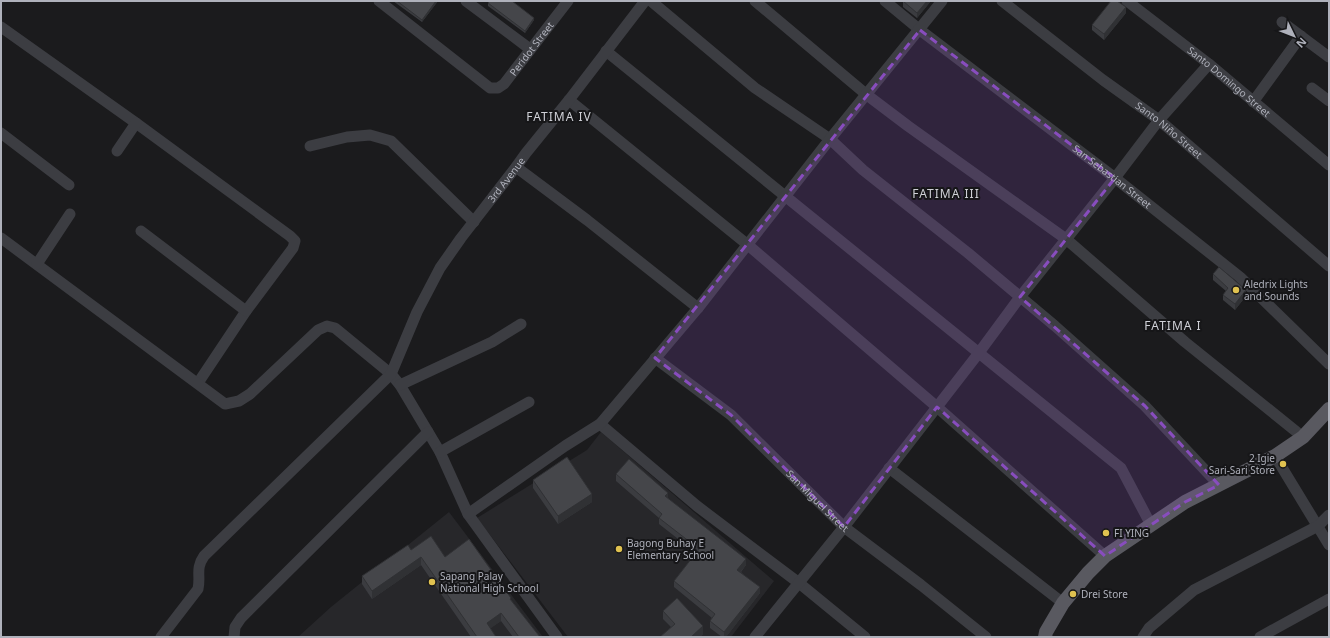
<svg xmlns="http://www.w3.org/2000/svg" width="1330" height="638" font-family="'Noto Sans',sans-serif">
<rect width="100%" height="100%" fill="#1b1b1d"/>
<path fill="#27272a" d="M601,432l173,149 -43,56h-163l-91,-119 110,-68z
M449,512l94,125h-245l33,-30z"/>
<g fill="none" stroke-linecap="round" stroke-linejoin="round">
<g stroke="#3c3d42" stroke-width="11">
<path id="s1" d="M379,1l111,87h8l6,-4 64,-83"/>
<path d="M466,1l64,48"/>
<path d="M651,1l104,87 75,51 33,31 105,83 87,73 90,80 74,79"/>
<path d="M755,1l112,94 41,31 158,113 119,103 118,95"/>
<path id="s2" d="M885,1l35,29 195,148 125,99 89,87"/>
<path id="s3" d="M1002,1l101,79 56,40 170,146"/>
<path id="s4" d="M1127,1l82,63 120,101"/>
<path d="M1282,22l47,35"/>
<path d="M1,27l135,96 154,113 5,5 -2,7 -47,63 -48,72"/>
<path d="M606,51l515,417 30,57"/>
<path d="M1312,88l17,13"/>
<path d="M569,100l179,145 189,162 168,149"/>
<path d="M1253,102l48,-66"/>
<path d="M1,133l68,52"/>
<path d="M310,146l37,-9 23,-2 21,6 83,81"/>
<path d="M117,151l19,-28"/>
<path d="M516,167l71,53 111,88"/>
<path d="M141,231l105,80"/>
<path d="M1,238l224,166 14,-3 11,-7 68,-64 9,-4 8,2 56,46 9,11 40,67 28,62 89,123"/>
<path d="M37,264l33,-50"/>
<path id="s5" d="M655,358l76,57 113,112 77,58 65,52"/>
<path d="M400,385l92,-43 29,-18"/>
<path d="M600,424l97,82 102,77 66,54"/>
<path d="M440,452l89,-50"/>
<path d="M1275,456l54,89"/>
<path d="M889,468l174,135"/>
<path d="M468,514l97,-68 35,-22 98,-116 132,-169 112,-138"/>
<path id="s6" d="M161,637l37,-48c3,-13 -3,-20 6,-33l187,-182 26,-62 23,-44 21,-30 55,-71 10,-14 43,-53 76,-99"/>
<path d="M234,637l1,-10 6,-9 187,-186"/>
<path d="M755,637l89,-110 134,-173 42,-57 95,-119 44,-58 50,-56"/>
<path d="M1143,637l6,-9 45,-38 124,-64 11,-11"/>
<path d="M1260,637l69,-38"/>
</g>
<path stroke="#595960" stroke-width="14" d="M1045,637l1,-5 17,-29 25,-30 17,-17 80,-54 90,-46 28,-19 26,-28"/>
</g>
<path fill="#3b3c40" d="M393,1h45l-16,21z
M903,1h28l-14,17 -14,-11z
M488,3l46,17 -9,13 -37,-27z
M1126,13l-22,27 -12,-10v-5z
M1213,274l33,22 -11,14 -12,-10v-5l3,-4 -13,-11z
M616,474l52,24 78,67 -5,7 19,21 -34,44h-4l-12,-9v-7l2,-3 -38,-31v-6l22,-28 -37,-29v-6l-43,-37z
M533,480l59,22 -34,22 -25,-36z
M411,550l34,7 66,43 29,37h-27l-12,-16 -11,7 6,9h-25l-50,-72 -49,34 -10,-15v-8z
M663,611l40,23 -3,3h-40l11,-10 -8,-8z"/>
<path fill="#303134" d="M436,1h2l-16,21v-2z
M927,1h4l-14,17v-5z
M1126,7v6l-22,27v-6z
M534,18v2l-9,13v-2z
M1246,290v6l-11,14v-6z
M668,493v6l-3,-3z
M592,494v8l-34,22v-8z
M421,557v8l-49,34v-8z
M746,559v6l-9,11v-6z
M760,587v6l-34,44h-2v-5z
M501,613v8l-14,10v-8z
M703,626v8l-3,3h-9z"/>
<path fill="#45464a" stroke="#303134" d="M397,1h39l-14,19z
M490,1h22l22,17 -9,13 -37,-28z
M903,1h24l-10,12z
M1111,1h6l9,6 -22,27 -12,-9z
M1219,267l27,23 -11,14 -12,-9 5,-7 -15,-14z
M567,457l25,37 -34,22 -25,-36z
M629,459l39,34 -3,3 81,63 -9,11 23,17 -36,45 -14,-11 5,-7 -41,-33 25,-32 -40,-31 3,-4 -46,-40z
M431,536l14,21 24,-18 42,59 -1,1 30,38h-21l-18,-24 -14,10 9,14h-19l-56,-80 -49,34 -10,-15 46,-31 3,5z
M677,598l26,28 -12,11h-31l15,-13 -12,-13z"/>
<path fill="#884dbe" fill-opacity="0.2" stroke="#884dbe" stroke-width="3" stroke-dasharray="8 5" stroke-linejoin="round" d="M920,30l195,148 -95,119 125,109 74,79 -34,17 -80,54 -168,-149 -93,120 -113,-112 -76,-57z"/>
<g fill="#e0c250" stroke="#161618" stroke-width="1.5">
<circle cx="1236" cy="290" r="4"/>
<circle cx="1283" cy="464" r="4"/>
<circle cx="1106" cy="533" r="4"/>
<circle cx="619" cy="549" r="4"/>
<circle cx="432" cy="582" r="4"/>
<circle cx="1073" cy="594" r="4"/>
</g>
<g text-anchor="middle" stroke-width="4" stroke-linejoin="round" paint-order="stroke">
<g font-size="10" fill="#afb1bb" stroke="#161618">
<text dy="4" stroke="none"><textPath href="#s1" startOffset="201">Peridot Street</textPath></text>
<text dy="4" stroke="none"><textPath href="#s4" startOffset="130">Santo Domingo Street</textPath></text>
<text dy="4" stroke="none"><textPath href="#s3" startOffset="211">Santo Niño Street</textPath></text>
<text dy="4" stroke="none"><textPath href="#s2" startOffset="287">San Sebastian Street</textPath></text>
<text dy="4" stroke="none"><textPath href="#s6" startOffset="583">3rd Avenue</textPath></text>
<text dy="4" stroke="none"><textPath href="#s5" startOffset="217">San Miguel Street</textPath></text>
</g>
<g font-size="10" fill="#afb1bb" stroke="#161618" text-anchor="start">
<text x="1244" y="288">Aledrix Lights<tspan x="1244" dy="12">and Sounds</tspan></text>
<text x="1275" y="462" text-anchor="end">2 Igie<tspan x="1275" dy="12">Sari-Sari Store</tspan></text>
<text x="1114" y="537">FI YING</text>
<text x="627" y="547">Bagong Buhay E<tspan x="627" dy="12">Elementary School</tspan></text>
<text x="440" y="580">Sapang Palay<tspan x="440" dy="12">National High School</tspan></text>
<text x="1081" y="598">Drei Store</text>
</g>
<g font-size="12" letter-spacing="1" fill="#d0d1d7" stroke="#161618">
<text x="559" y="121">FATIMA IV</text>
<text x="946" y="198">FATIMA III</text>
<text x="1173" y="330">FATIMA I</text>
</g>
</g>
<rect width="1330" height="638" fill="none" stroke="#afb1bb" stroke-width="4"/>
<g transform="translate(1294 36) rotate(133)" stroke="#161618" stroke-width="3" paint-order="stroke">
<path d="M0-3L7 15L0 10L-7 15Z" fill="#afb1bb"/>
<text y="-6" font-size="11" font-weight="bold" text-anchor="middle" fill="#afb1bb">N</text>
</g>
</svg>
